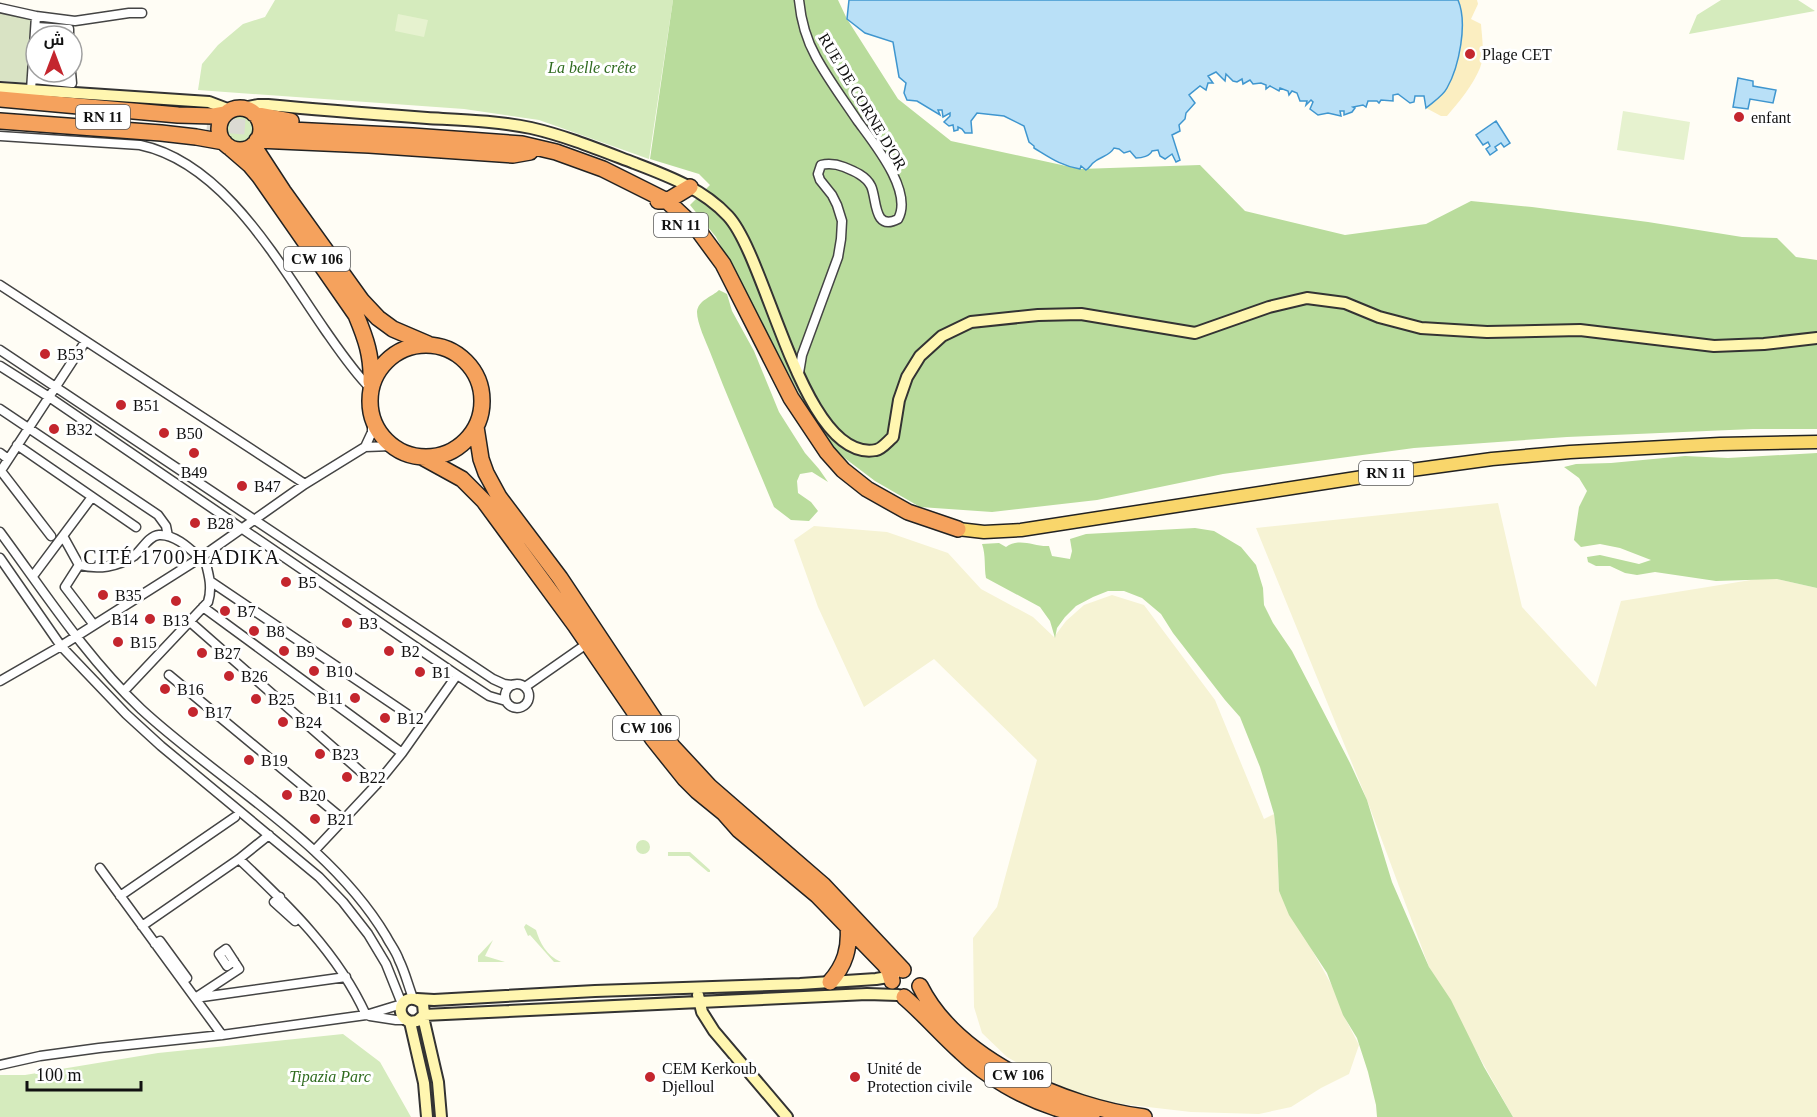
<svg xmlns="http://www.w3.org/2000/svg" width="1817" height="1117" font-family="'Times New Roman',Cairo,serif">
<rect width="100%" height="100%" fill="#fffdf5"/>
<path fill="#f6f3d4" d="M1498,503l24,104 74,80 25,-86 136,-22h20l40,9v529h-304l-84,-150 -62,-167 -111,-272z
M814,526l73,6 61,21 33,36 52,28 21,20 12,-16 18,-16 28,-10 32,10 71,95 49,119 10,-5 3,27 2,50 56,100 11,29 13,25 -10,29 -28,14 -30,19 -32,7 -68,-2 -69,-8 -37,-7 -41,-19 -37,-21 -25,-24 -8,-26 -1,-69 24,-31 40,-147 -103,-101 -70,48 -46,-100 -24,-67z"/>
<path fill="#d5ebbd" d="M275,0h398l-24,159 -110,-39 -75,-11 -266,-19 4,-26 16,-19 25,-21 22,-7z
M1721,0h77l17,11 -126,23 8,-19z
M224 129a15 15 0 1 1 30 0a15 15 0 1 1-30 0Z
M636 847a7 7 0 1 1 14 0a7 7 0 1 1-14 0Z
M668,852h22l20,18v2h-2l-19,-16h-21z
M526,924l10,6c4,13 10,25 25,32h-7l-24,-27 -2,1 -4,-9z
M493,940l-8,16 20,6h-27v-6z
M343,1034l37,28 31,55h-411v-42h25l133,-22z"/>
<path fill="#b9dc9c" d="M673,0h165l9,19 51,80 53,42 129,28 120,-4 45,46 100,24 81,-11 45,-23 61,6 116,15 94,15 35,1 19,19 21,3v169h-64l-186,8 -153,11 -191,26 -126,26 -105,12 -72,-5 -45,-26 -49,-37 -110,-207 -26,-32 20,-20 -11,-11 -49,-15z
M719,290l8,4 5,17 22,40 25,61 26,41 14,16 9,13 -16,-10 -12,2 -3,7 1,12 13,9 7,9 -9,10 -18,-1 -17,-13c-21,-51 -44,-103 -64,-155 -4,-10 -13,-29 -13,-40 1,-12 15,-15 22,-22z
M1817,453v135l-40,-9 -61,2 -61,-9 -18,3 -12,-2 -15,-7h-14l-8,-4 -1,-5 13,-2 39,9 12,-4 -31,-12 -20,-4 -19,3 -7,-7 5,-33 8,-16 -8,-13 -15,-11 12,-3 35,-1 74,-7 43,2z
M1195,528l19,3 27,16 15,18 7,23 1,17 9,18 19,28 58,112 17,37 25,82 37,85 22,33 33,67 29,50h-136l-1,-12 -8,-33 -11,-34 -14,-23 -16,-42 -38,-58 -10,-24 -2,-50 -3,-27 -14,-47 -20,-50 -15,-17 -52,-67 -12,-19 -19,-16 -18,-7h-16l-15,6 -17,9 -11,11 -8,11 -2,10 -5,-17 -10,-14 -54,-29c-2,-11 0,-23 -4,-34l17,-1 7,4c14,-10 28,0 43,-1l3,10 18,3 2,-8 -2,-12 16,-5z"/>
<path fill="#fbeec1" d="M1458,0h19l1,4 -7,15 10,5c1,14 4,31 -1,44 -7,17 -21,34 -33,48h-6l-15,-8c10,-9 26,-29 30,-43 6,-18 10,-47 2,-65z"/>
<path fill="#d9e3c4" d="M0,11l33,5 -5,67 -28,-2z"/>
<path fill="#e6f2cf" d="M398,14l30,6 -4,17 -29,-6z
M1623,111l67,11 -6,38 -67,-10z"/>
<path fill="#b9e0f7" stroke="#3f96cf" stroke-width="1.5" d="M849,0h609c10,23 1,67 -11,88 -4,8 -14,14 -21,20l-2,-12h-9l-1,6 -4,1 -12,-9 -5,1v6l-12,-1 -2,3 -2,-2h-9l-2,6 -3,-2 -10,2 2,1 -3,4 -8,3v-4h-4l1,5 -13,-3 -10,2 -8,-6 3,-7 -2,-2 -5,5 1,-4h-7l-3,-8 -5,-2 -3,4 -1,-4 -8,-3 -1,3 -9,-5 -4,3v-4l-5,-2 -8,1 -3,-4 -7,4 -1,-5 -5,3 -4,-1 -7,-7 -1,7 -9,-9 -8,4 5,7h-5l-2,7 -6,-4 -11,9 6,8 -9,10 -1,6 -6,6 1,6 -8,4 8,25 -4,2 -4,-8 -7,5 -5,-3 -2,-6 -6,1c-2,5 -10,7 -16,7l-6,-7 -6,2 -5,-4 -5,-1c-5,9 -14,8 -21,15 -2,2 -4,5 -7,7l-5,-4 -1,3c-19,-3 -31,-12 -46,-21v-2l-5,-4 -5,-16 -20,-10 -27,-3 -6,8 1,12h-7l-3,-4 -4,-2v3l-4,1 -1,-6 -4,1 -5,-4 6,-6v-3l-7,4 -1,-7h-4l2,5 -23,-14 -10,-1 -3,-7 2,-10 -7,-6 -6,-35 -28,-9 -18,-14z
M1738,78l15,3v5l23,4 -3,13 -23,-4 -2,10 -15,-2z
M1496,121l14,22 -6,4 -3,-4 -6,4 2,3 -7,5 -4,-6 4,-3 -2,-4 -5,3 -7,-10z"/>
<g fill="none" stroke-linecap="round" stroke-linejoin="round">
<path stroke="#dbdad3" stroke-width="15" stroke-dasharray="15 8" stroke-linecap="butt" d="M207,124l64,5"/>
<g stroke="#444" stroke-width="11">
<path id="street" d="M799,0c2,21 7,39 17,57 12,22 27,42 41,63 15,21 57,71 41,99 -25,13 -21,-21 -27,-33 -5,-10 -17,-15 -27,-19 -8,-3 -14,-4 -23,-2l-3,9 2,6 12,15 5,10 5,16 -1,18 -3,18 -36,98 -3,18
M0,8l36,8 -5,74
M36,16l39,5 54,-8h13
M36,27l33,2v7
M33,79l39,4 -1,-11
M0,136l140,9c85,18 139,119 185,185 14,20 28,41 45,58
M0,285l305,199
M0,350l493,329 11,5 9,1
M0,366l49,31 408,278 32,21 17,5
M0,409l158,106 8,11 2,10
M17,445l119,82
M365,447l7,-15v-12
M0,453l8,6
M1,471l50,65
M0,472l85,-130
M0,532c45,61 86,125 141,177 79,73 189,133 245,227 4,8 10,15 13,24 6,12 9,25 14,38
M63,536l16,29c19,5 39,2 55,-9 8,-6 14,-20 25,-21 16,-1 31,14 41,23
M0,558l61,88 65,68 35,32 158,131 24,25 25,32 18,30 16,40
M79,565l-14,22 29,38
M33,576l59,-79
M210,581l212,143
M203,607l199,146
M189,621l187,164
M169,675l175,145
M0,681l61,-35 139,-88 105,-74 60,-37 27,-1
M505 696a12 12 0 1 1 24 0a12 12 0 1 1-24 0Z
M525,687l63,-44
M124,691l84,-89c5,-16 0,-30 -4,-46
M315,850l61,-65 26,-32 55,-78
M239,859c49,46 99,94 127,156
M100,868l122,167
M120,896l115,-79
M280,897l-6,5 21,19
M142,926l97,-67 30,-24
M155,944l5,-3 27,37
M234,961l-7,5 -8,-12 7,-5 13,20 -44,29 151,-21
M370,1016l26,4h10
M0,1065l40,-9 59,-8 123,-13 144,-20 36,-11"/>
</g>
<g stroke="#333" stroke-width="14">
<path id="secondary" d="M0,88l209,14 21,8
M243,108l15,-3h10c53,5 106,9 159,13 34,2 70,3 104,10 35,8 69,22 103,35 34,13 69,26 94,53 40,43 75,248 148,234 6,-1 12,-9 17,-13l6,-37 8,-23 13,-21 22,-20 29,-14 67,-7 43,-1 114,19 74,-26 38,-9 38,5 34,14 42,11 66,4 93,-2 134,16 50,-2 53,-6
M698,995l4,17 12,19 73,86
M417,999l17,1 161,-9 205,-7 76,-5 18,-3
M424,1015l443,-21 31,1
M423,1017l15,65 3,35
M410,1022l7,-1 7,-6 -1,-11c-17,-16 -33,9 -13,18l14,61 3,34"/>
</g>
<g stroke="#222" stroke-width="15">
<path id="primary" d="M958,529l26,3 37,-2 361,-56 110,-15 78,-7 150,-8 97,-2"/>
</g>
<g stroke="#222" stroke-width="18">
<path id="highway" d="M0,99l178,16 36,1 11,-2
M219 129a21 21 0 1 1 42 0a21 21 0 1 1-42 0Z
M254,114l37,7
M0,121l161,12 35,4 28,5
M271,129l141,7 110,8 34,8 47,17 64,32 31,29 25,34 68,134 36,54 16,18 24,19 41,23 50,17
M257,140l112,5 144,10 17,-3
M253,145l30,46 79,110 16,17 15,11 35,15
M228,146l22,19 10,12 96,138c10,24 16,41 15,67
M658,201h9l23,-14
M370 401a56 56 0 1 1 112 0a56 56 0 1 1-112 0Z
M476,427l5,32 5,14 13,24 61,81 112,168 38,41 113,98 80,85
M422,457l40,22 22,22 91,124 78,114 32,40 12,12 27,22 15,17 78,65 68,70 4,6 3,10
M830,982c15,-17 20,-34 18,-56
M920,986c37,74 146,121 224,131
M904,997c20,17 37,37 57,55 26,25 61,45 95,56 11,4 24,6 36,9"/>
</g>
<use href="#street" stroke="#fff" stroke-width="8"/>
<use href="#secondary" stroke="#fff6b0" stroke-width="10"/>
<use href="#primary" stroke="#f9d66b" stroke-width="12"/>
<use href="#highway" stroke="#f5a25d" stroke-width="15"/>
</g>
<g fill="#c4262e" stroke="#fff" stroke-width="2">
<circle cx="1470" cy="54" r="6"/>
<circle cx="1739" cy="117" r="6"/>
<circle cx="45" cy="354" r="6"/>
<circle cx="121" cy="405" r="6"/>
<circle cx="54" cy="429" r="6"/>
<circle cx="164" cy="433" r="6"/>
<circle cx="194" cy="453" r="6"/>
<circle cx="242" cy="486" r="6"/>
<circle cx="195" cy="523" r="6"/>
<circle cx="286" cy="582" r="6"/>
<circle cx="103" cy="595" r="6"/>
<circle cx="176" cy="601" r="6"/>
<circle cx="225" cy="611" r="6"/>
<circle cx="150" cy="619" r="6"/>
<circle cx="347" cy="623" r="6"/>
<circle cx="254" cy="631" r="6"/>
<circle cx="118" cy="642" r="6"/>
<circle cx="284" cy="651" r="6"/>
<circle cx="389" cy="651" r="6"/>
<circle cx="202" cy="653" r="6"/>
<circle cx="314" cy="671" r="6"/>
<circle cx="420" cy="672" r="6"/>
<circle cx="229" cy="676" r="6"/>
<circle cx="165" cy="689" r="6"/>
<circle cx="355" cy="698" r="6"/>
<circle cx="256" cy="699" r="6"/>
<circle cx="193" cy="712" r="6"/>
<circle cx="385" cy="718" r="6"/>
<circle cx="283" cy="722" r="6"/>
<circle cx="320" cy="754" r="6"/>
<circle cx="249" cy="760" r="6"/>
<circle cx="347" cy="777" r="6"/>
<circle cx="287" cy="795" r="6"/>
<circle cx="315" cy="819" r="6"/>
<circle cx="650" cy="1077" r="6"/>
<circle cx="855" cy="1077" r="6"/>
</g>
<g text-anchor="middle" stroke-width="6" stroke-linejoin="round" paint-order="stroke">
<g fill="#fff" stroke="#585858" stroke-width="1.5">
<rect x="76" y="105" width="54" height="24" rx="4.5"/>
<rect x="654" y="213" width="54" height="24" rx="4.5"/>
<rect x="284" y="247" width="66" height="24" rx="4.5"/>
<rect x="1359" y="461" width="54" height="24" rx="4.5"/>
<rect x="613" y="716" width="66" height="24" rx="4.5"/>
<rect x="985" y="1063" width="66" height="24" rx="4.5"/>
</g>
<g font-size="15" font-weight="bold" fill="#111">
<text x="103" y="122">RN 11</text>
<text x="681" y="230">RN 11</text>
<text x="317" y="264">CW 106</text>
<text x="1386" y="478">RN 11</text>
<text x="646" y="733">CW 106</text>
<text x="1018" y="1080">CW 106</text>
</g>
<g font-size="16" fill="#111" stroke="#fff" text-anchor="start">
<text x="1482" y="60">Plage CET</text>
<text x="1751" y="123">enfant</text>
<text x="57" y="360">B53</text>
<text x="133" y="411">B51</text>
<text x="66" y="435">B32</text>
<text x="176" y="439">B50</text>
<text x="194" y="478" text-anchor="middle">B49</text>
<text x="254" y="492">B47</text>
<text x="207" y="529">B28</text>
<text x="298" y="588">B5</text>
<text x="115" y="601">B35</text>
<text x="237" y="617">B7</text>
<text x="138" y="625" text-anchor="end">B14</text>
<text x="176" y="626" text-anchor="middle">B13</text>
<text x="359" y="629">B3</text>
<text x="266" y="637">B8</text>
<text x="130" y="648">B15</text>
<text x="296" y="657">B9</text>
<text x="401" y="657">B2</text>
<text x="214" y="659">B27</text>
<text x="326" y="677">B10</text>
<text x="432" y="678">B1</text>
<text x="241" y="682">B26</text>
<text x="177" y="695">B16</text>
<text x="343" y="704" text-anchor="end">B11</text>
<text x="268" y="705">B25</text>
<text x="205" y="718">B17</text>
<text x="397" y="724">B12</text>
<text x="295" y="728">B24</text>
<text x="332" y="760">B23</text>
<text x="261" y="766">B19</text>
<text x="359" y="783">B22</text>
<text x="299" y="801">B20</text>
<text x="327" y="825">B21</text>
<text x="662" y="1074">CEM Kerkoub<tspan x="662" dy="18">Djelloul</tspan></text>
<text x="867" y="1074">Unité de<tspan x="867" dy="18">Protection civile</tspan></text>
</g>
<g font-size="16" font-style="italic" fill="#2f6b1f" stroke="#fff">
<text x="592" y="73">La belle crête</text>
<text x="330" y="1082">Tipazia Parc</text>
</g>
<g font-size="16" fill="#111" stroke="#fff">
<text transform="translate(863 101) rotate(59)" y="6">RUE DE CORNE D'OR</text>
</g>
<g font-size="20" letter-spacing="1.5" fill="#111" stroke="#fff">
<text x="182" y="564">CITÉ 1700 HADIKA</text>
</g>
</g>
<g transform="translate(54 54)"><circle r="28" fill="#ffffff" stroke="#a0a0a0" stroke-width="1.5"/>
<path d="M0-4.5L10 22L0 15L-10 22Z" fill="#c4262e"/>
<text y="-9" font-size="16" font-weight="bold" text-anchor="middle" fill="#111111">ش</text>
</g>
<path d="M27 1081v9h114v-9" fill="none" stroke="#111111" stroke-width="3"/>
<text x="36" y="1081" font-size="18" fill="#111111" stroke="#ffffff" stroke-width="4.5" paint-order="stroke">100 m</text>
</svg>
